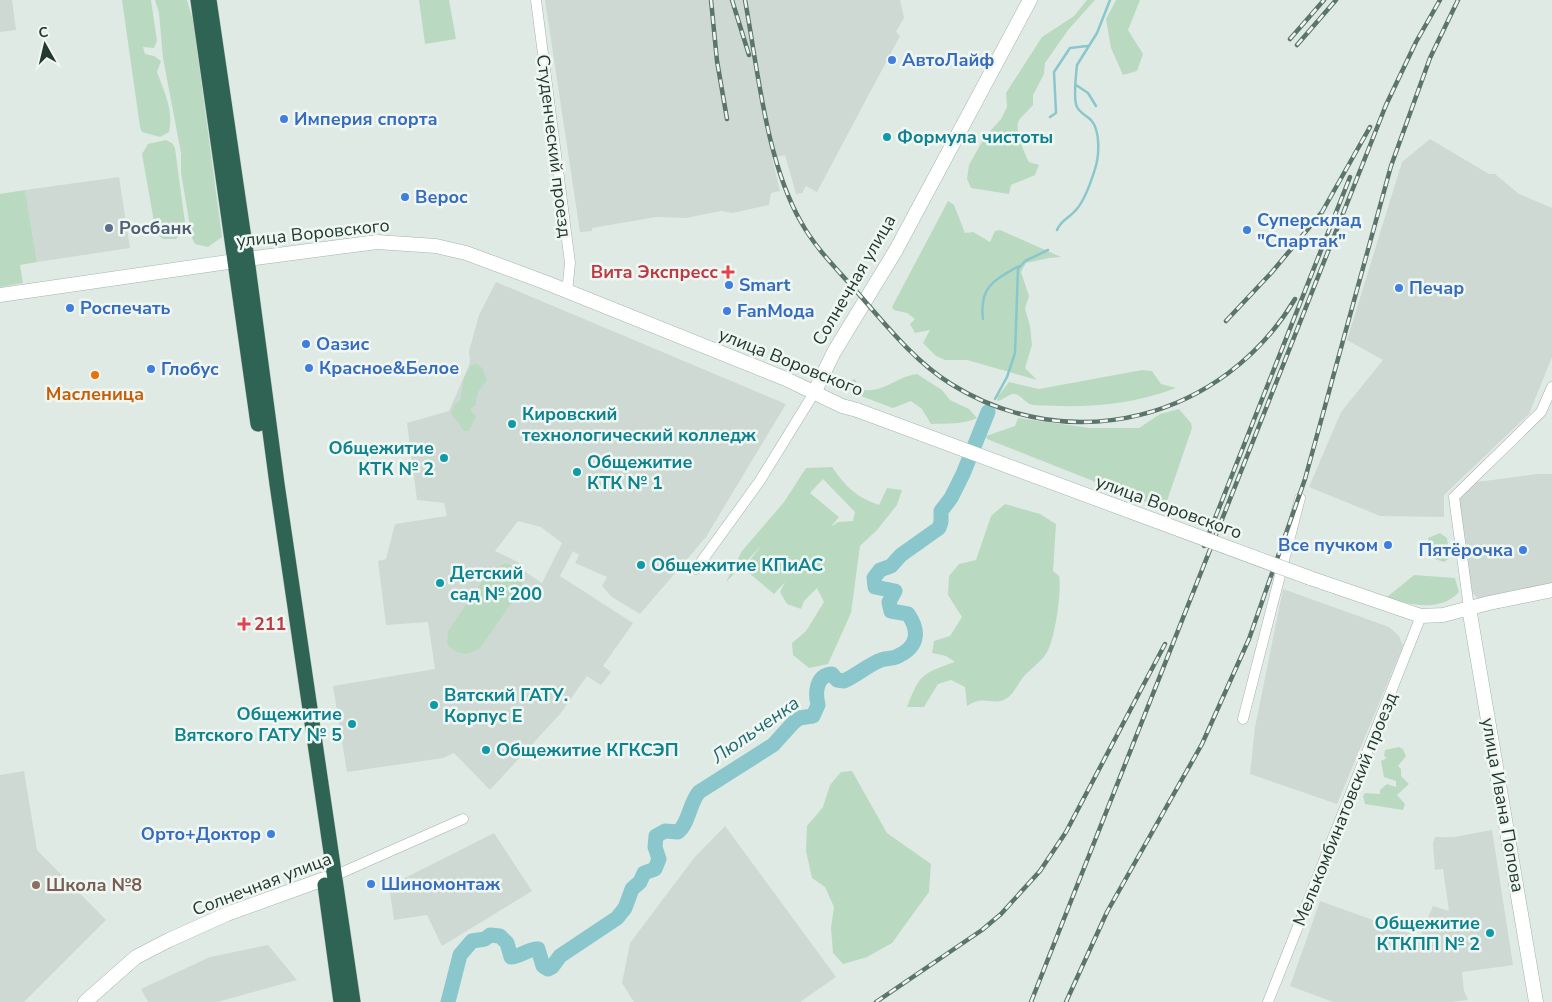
<svg xmlns="http://www.w3.org/2000/svg" width="1552" height="1002" font-family="'Nunito Sans',sans-serif">
<rect width="100%" height="100%" fill="#e0eae4"/>
<path fill="#ced9d3" fill-rule="evenodd" d="M0,0h12l4,30 -16,2z
M545,0h355l4,18 -8,14 4,4 -83,156 -11,-6 -4,7 -6,1 -11,-39 -13,3 8,33 -9,2 -2,12 -36,8 -12,-2 -35,7 -30,-1 -64,11v3l-12,1z
M1430,139l59,35h6l24,20 33,14v149l-23,57 -85,81v22l-64,-1 -71,-29 32,-75 42,-52 -36,-20 55,-178z
M119,177l11,71 -93,14 -12,-72z
M496,282l290,122 -80,133 -66,77 -28,-17 -10,-11 5,-9 -32,-14 4,-8 -6,-4 -13,25 73,47 -30,43 8,6 -10,13 -14,-9 -27,38 -70,76 -36,-37 -11,5 -96,14 -14,-86 102,-17 -7,-47 -42,3 -8,-64 8,-2 9,-35 52,-8 -3,-13 -27,-3 -10,-77 42,-12 21,-48 -1,-12 10,-36zM518,521l23,6 21,16 -20,40 -15,-10 -9,-11 -23,-11z
M1537,474h15v109l-16,3 -5,5 -52,9 -9,-10 -13,-84 3,-9 6,-7 11,-8z
M1283,589l106,38 10,9 4,10 -66,158 -87,-30 5,-47z
M24,771l13,79 69,70 -82,82h-24v-227z
M725,826l111,151 -36,25h-166l-12,-19 8,-40 64,-85z
M1492,830l21,135 -51,7 2,19 4,9 -18,2h-117l-43,-16 30,-85 100,36 13,-31 16,5 -6,-42 -8,1 -2,-27 2,-6h19z
M494,833l38,58 -90,55 -15,-31 -33,5 -5,-34z
M268,945l29,35 -80,22h-69l-7,-13 69,-32z"/>
<path fill="#b9dac0" fill-rule="evenodd" d="M122,0h29l6,41 -3,7 -11,-1 2,7 9,2 7,5 -4,11c7,19 17,39 12,60l-9,5 -18,-5 -2,-5z
M155,0h32l6,20 29,217 -14,10 -13,-3 -3,-6 -11,-65v-20l-18,-95 -4,-45z
M419,0h30l7,39 -31,5z
M1087,0h8l-27,30 -23,33 -1,11 -11,21v10c-4,5 -10,10 -14,15 -5,9 5,33 10,42l10,3 -4,10 -24,10 -2,9 -38,-6 -4,-9 2,-14 15,-27 17,-19 6,-12 -1,-14 36,-56 32,-21z
M1116,0h24l-12,30 15,24 -6,17 -14,4 -12,-27 -5,-29z
M166,140l6,3 3,5 10,75 -1,9 -8,7h-13l-7,-6 -14,-79 6,-10z
M25,190l12,72 -17,3 3,18 -23,4v-93z
M948,201l6,4 11,28 8,-1 17,10 5,-11 5,-1 61,27 -12,1 -23,5 -5,9 8,24 -4,13 5,17 2,19 -7,23 12,12 -70,-20h-22l-9,-4 -13,-13 7,-13 -15,3 -5,-9 5,-5 -8,-6 -13,-3 -2,-3z
M477,364l5,4 5,12 -9,12 -3,14 -4,2v3l5,5 -7,15h-5l-13,-18 3,-8 6,-5 4,-22 7,-13z
M1142,370l10,1 9,13 15,4c-47,18 -92,20 -143,17 -8,-1 -12,-11 -19,-11 -6,0 -10,6 -17,7l1,-5 11,-14 30,7z
M917,374l25,16 8,10 19,9 8,9c-16,7 -28,5 -46,6l-9,-15 -11,-8 -18,7 -40,-15 -7,-6 1,-5 8,-3 4,10c24,6 35,-12 58,-15z
M1179,409l12,14 1,5 -24,70 -3,6 -6,3 -172,-68 -1,-3 29,-10 3,-8 72,10h49l21,-14z
M832,467c15,21 23,29 47,38l8,-17 15,2 -5,15 -20,25 -17,16 -9,67 -23,51 -19,4 -16,-13 -1,-12 14,-12 18,-29 -7,-14 -13,13 -3,8 -14,-5 -7,-12 5,-10 -11,12 -31,-26 19,-23 -36,37 16,-31 42,-49 22,-34zM823,479l32,33 -2,9 -15,1 -7,5 8,-10 -29,-24z
M1005,504l35,10 16,10 -3,47 6,5c3,14 -4,63 -12,76 -6,11 -18,17 -26,28 -4,6 -9,17 -17,20 -14,5 -20,-5 -37,6l-2,-19 -14,-7 -13,4 -14,23h-17c13,-33 14,-33 48,-45l-9,-6 -14,-3 2,-12 16,-5 12,-19 -14,-22 1,-19 10,-12 17,-4 15,-44z
M1440,533l7,5 3,20 -6,4 -15,-5 -1,-19z
M506,563c13,5 19,11 16,25l-42,60c-14,8 -22,8 -33,-4l1,-13 42,-61z
M1414,575l41,3 4,14c-19,21 -49,12 -73,6z
M1399,747l4,2 3,7 -8,10 3,3v7l8,8 -12,11 8,9 -2,6 -38,-6 -2,-8 2,-3 15,1v-4l7,-6 9,3v-6l-12,-4 -3,-16 6,-3 -3,-2 1,-6z
M852,771l35,62 44,31 -2,28 -37,51 -25,14 -24,7 -10,-11 -2,-25 3,-21 -9,-20 -13,-9 -6,-27 1,-25 16,-19 7,-22 11,-13z"/>
<g fill="none" stroke-linecap="round" stroke-linejoin="round">
<path stroke="#8ac7cc" stroke-width="2.5" d="M1076,85l12,8 8,13
M1050,117l6,-4 -2,-41 16,-24 17,-2
M1057,230c4,-10 11,-11 18,-19 9,-9 16,-29 20,-42 4,-12 6,-38 -4,-49 -4,-4 -11,-7 -14,-13 -4,-7 -1,-32 0,-42l20,-32 13,-33
M983,319c-4,-32 11,-39 36,-53
M995,399l12,-22 8,-24 3,-84 7,-8 23,-11"/>
<path stroke="#8ac7cc" stroke-width="15" d="M448,1002l12,-47 12,-14 13,-2 5,-4 10,1 7,7 4,14c9,0 18,-9 27,-8l5,17 5,3 4,-2 8,-11 57,-38 8,-10 7,-19 8,-7 4,-9 11,-4 4,-10 -4,-12 1,-11 9,-5 13,1c11,-9 11,-28 21,-40l74,-47 20,-22 6,-5 14,-2 5,-11c-3,-12 -2,-30 14,-31l5,6 7,1c13,-6 24,-16 37,-21 5,-2 10,-1 15,-3 21,-9 25,-24 12,-43l-17,-3 -2,-9 6,-11 -20,-4 -1,-9 6,-8 11,-4 10,-11 38,-27 2,-6v-11l10,-13 12,-24 25,-62"/>
<g stroke="#a3b1ab" stroke-width="11">
<path id="street" d="M536,0l34,263 -3,29
M696,569l63,-87 55,-89
M1469,608l-15,-111 87,-85 11,-25
M1243,719l57,-221
M334,876l129,-57
M1268,1002l153,-386"/>
</g>
<g stroke="#a0b5ab" stroke-width="15">
<path id="secondary" d="M247,259l130,-17 59,4 30,7 81,30 239,96 56,27 15,4
M0,295l235,-34
M814,393l20,-41 62,-102 134,-250
M1310,578l111,38 22,-1 46,-12 63,-13
M1469,608l67,394
M85,1002l51,-45 33,-17 58,-26 97,-35"/>
</g>
<g stroke="#bdc4c1" stroke-width="16">
<path id="highway" d="M198,0l60,424
M209,0l38,259 30,225 76,518
M325,885l16,117"/>
</g>
<use href="#street" stroke="#fff" stroke-width="10"/>
<use href="#secondary" stroke="#fff" stroke-width="14"/>
<use href="#highway" stroke="#2f6354" stroke-width="15"/>
<g stroke="#5c756c" stroke-width="4.5">
<path id="rail" d="M711,0l6,61 10,58
M732,0l17,55
M745,0c13,70 21,161 56,222 15,27 36,47 56,70 28,32 57,69 94,92 120,75 272,35 344,-85
M1290,39l34,-39
M1297,45l39,-45
M1226,321l46,-49 50,-60 48,-85
M1204,546l146,-369
M876,1002l106,-72 19,-16 39,-43 26,-39 99,-188
M1031,1002l355,-897 30,-63 24,-42
M1066,1002l41,-90 95,-168 47,-105 56,-160 86,-313 39,-108 28,-58"/>
</g>
<use href="#rail" stroke="#f0f7f3" stroke-width="2.5" stroke-dasharray="8" stroke-linecap="butt"/>
<g stroke="#a0b5ab" stroke-width="15" stroke-linecap="butt">
<path id="secondary-bridge" d="M857,410l453,168"/>
</g>
<use href="#secondary-bridge" stroke="#fff" stroke-width="14"/>
</g>
<g fill="#3f7fe0" stroke="#f0f7f3" stroke-width="2">
<circle cx="892" cy="60" r="5"/>
<circle cx="284" cy="119" r="5"/>
<circle cx="405" cy="197" r="5"/>
<circle cx="1247" cy="230" r="5"/>
<circle cx="729" cy="285" r="5"/>
<circle cx="1399" cy="288" r="5"/>
<circle cx="70" cy="308" r="5"/>
<circle cx="727" cy="311" r="5"/>
<circle cx="306" cy="344" r="5"/>
<circle cx="309" cy="368" r="5"/>
<circle cx="151" cy="369" r="5"/>
<circle cx="1388" cy="545" r="5"/>
<circle cx="1523" cy="550" r="5"/>
<circle cx="271" cy="834" r="5"/>
<circle cx="371" cy="884" r="5"/>
</g>
<g fill="#0f9aa8" stroke="#f0f7f3" stroke-width="2">
<circle cx="887" cy="137" r="5"/>
<circle cx="512" cy="424" r="5"/>
<circle cx="444" cy="458" r="5"/>
<circle cx="577" cy="472" r="5"/>
<circle cx="641" cy="565" r="5"/>
<circle cx="440" cy="583" r="5"/>
<circle cx="434" cy="705" r="5"/>
<circle cx="352" cy="724" r="5"/>
<circle cx="486" cy="750" r="5"/>
<circle cx="1490" cy="933" r="5"/>
</g>
<circle fill="#5c6f8a" stroke="#f0f7f3" stroke-width="2" cx="109" cy="228" r="5"/>
<g fill="#e0444e" stroke="#f0f7f3" stroke-width="2">
<path d="M725.5 264.5h5v5h5v5h-5v5h-5v-5h-5v-5h5z"/>
<path d="M241.5 616.5h5v5h5v5h-5v5h-5v-5h-5v-5h5z"/>
</g>
<circle fill="#e8710a" stroke="#f0f7f3" stroke-width="2" cx="95" cy="375" r="5"/>
<circle fill="#8d6e63" stroke="#f0f7f3" stroke-width="2" cx="36" cy="885" r="5"/>
<g text-anchor="middle" stroke-width="5" stroke-linejoin="round" paint-order="stroke">
<g font-size="18" font-weight="bold" fill="#366cbe" stroke="#f0f7f3" text-anchor="start">
<text x="902" y="66">АвтоЛайф</text>
<text x="294" y="125">Империя спорта</text>
<text x="415" y="203">Верос</text>
<text x="1257" y="226">Суперсклад<tspan x="1257" dy="21">"Спартак"</tspan></text>
<text x="739" y="291">Smart</text>
<text x="1409" y="294">Печар</text>
<text x="80" y="314">Роспечать</text>
<text x="737" y="317">FanМода</text>
<text x="316" y="350">Оазис</text>
<text x="319" y="374">Красное&amp;Белое</text>
<text x="161" y="375">Глобус</text>
<text x="1378" y="551" text-anchor="end">Все пучком</text>
<text x="1513" y="556" text-anchor="end">Пятёрочка</text>
<text x="261" y="840" text-anchor="end">Орто+Доктор</text>
<text x="381" y="890">Шиномонтаж</text>
</g>
<g font-size="18" font-weight="bold" fill="#0d838f" stroke="#f0f7f3" text-anchor="start">
<text x="897" y="143">Формула чистоты</text>
<text x="522" y="420">Кировский<tspan x="522" dy="21">технологический колледж</tspan></text>
<text x="434" y="454" text-anchor="end">Общежитие<tspan x="434" dy="21">КТК № 2</tspan></text>
<text x="587" y="468">Общежитие<tspan x="587" dy="21">КТК № 1</tspan></text>
<text x="651" y="571">Общежитие КПиАС</text>
<text x="450" y="579">Детский<tspan x="450" dy="21">сад № 200</tspan></text>
<text x="444" y="701">Вятский ГАТУ.<tspan x="444" dy="21">Корпус Е</tspan></text>
<text x="342" y="720" text-anchor="end">Общежитие<tspan x="342" dy="21">Вятского ГАТУ № 5</tspan></text>
<text x="496" y="756">Общежитие КГКСЭП</text>
<text x="1480" y="929" text-anchor="end">Общежитие<tspan x="1480" dy="21">КТКПП № 2</tspan></text>
</g>
<g font-size="18" fill="#223931" stroke="#f0f7f3">
<text transform="translate(554 146) rotate(83)" y="6">Студенческий проезд</text>
<text transform="translate(313 233) rotate(-6)" y="6">улица Воровского</text>
<text transform="translate(854 280) rotate(-60)" y="6">Солнечная улица</text>
<text transform="translate(791 362) rotate(22)" y="6">улица Воровского</text>
<text transform="translate(1169 507) rotate(20)" y="6">улица Воровского</text>
<text transform="translate(1503 805) rotate(80)" y="6">улица Ивана Попова</text>
<text transform="translate(1345 809) rotate(-68)" y="6">Мелькомбинатовский проезд</text>
<text transform="translate(262 884) rotate(-21)" y="6">Солнечная улица</text>
</g>
<g font-size="18" font-weight="bold" fill="#4e5e75" stroke="#f0f7f3" text-anchor="start">
<text x="119" y="234">Росбанк</text>
</g>
<g font-size="18" font-weight="bold" fill="#be3a42" stroke="#f0f7f3" text-anchor="end">
<text x="718" y="278">Вита Экспресс</text>
<text x="254" y="630" text-anchor="start">211</text>
</g>
<g font-size="18" font-weight="bold" fill="#c56008" stroke="#f0f7f3">
<text x="95" y="400">Масленица</text>
</g>
<g font-size="18" font-weight="bold" fill="#785e54" stroke="#f0f7f3" text-anchor="start">
<text x="46" y="891">Школа №8</text>
</g>
<g font-size="19" font-style="italic" fill="#206a71" stroke="#f0f7f3">
<text transform="translate(755 729) rotate(-35)" y="7">Люльченка</text>
</g>
</g>
<g transform="translate(45 45) rotate(352)" stroke="#f0f7f3" stroke-width="4" paint-order="stroke">
<path d="M0-4L9 19L0 12L-9 19Z" fill="#223931"/>
<text y="-8" font-size="14" font-weight="bold" text-anchor="middle" fill="#223931">С</text>
</g>
</svg>
